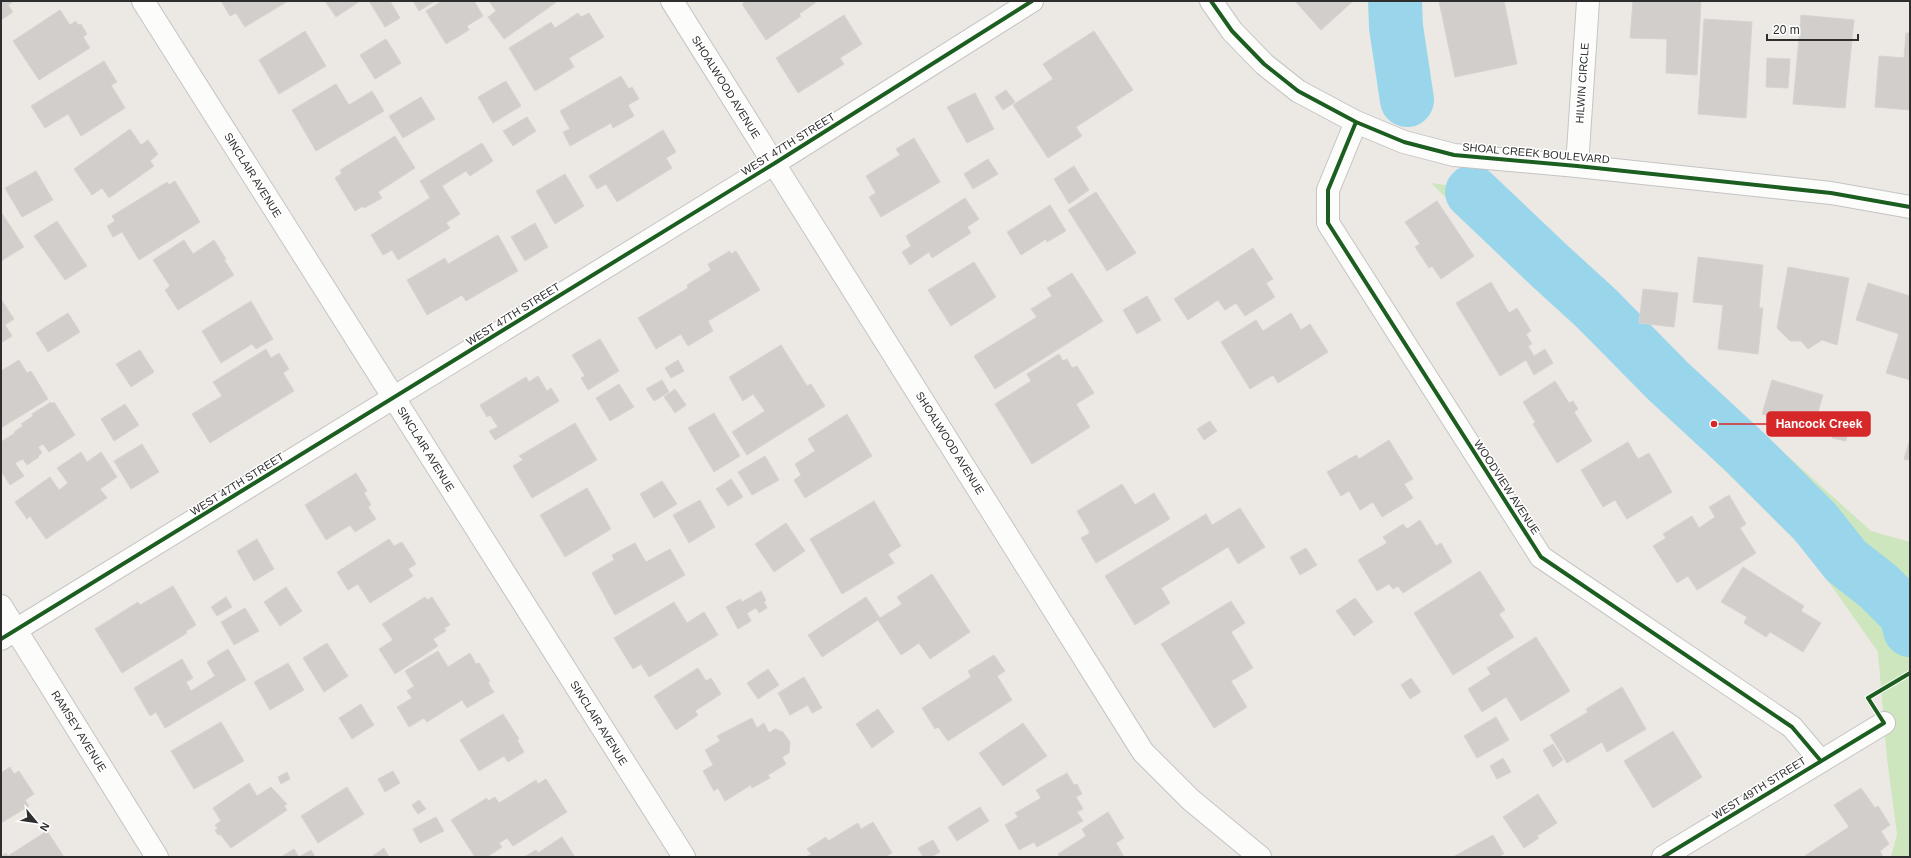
<svg xmlns="http://www.w3.org/2000/svg" width="1911" height="858" font-family="Arial,sans-serif">
<rect width="100%" height="100%" fill="#ece8e4"/>
<path fill="#cee6be" d="M1370,1h49l12,99 -51,-3z
M1431,183l79,11 43,51 318,286 39,11v315h-19l6,-23 -10,-75 -9,-107 -71,-101z"/>
<g fill="none" stroke-linecap="round" stroke-linejoin="round">
<path stroke="#99d6ec" stroke-width="54" d="M1395,1l1,26 11,73
M1472,192l79,75 45,41 72,73 79,73 68,68 31,39 32,25 28,28 4,16"/>
</g>
<path fill="#d1cecb" stroke="#d7d4d0" d="M1,1h13l-6,4 5,7 -12,8z
M221,1h67l-43,26 -9,-14 -6,3z
M325,1h35l-24,16z
M369,1h21l10,17 -15,9z
M413,1h22l-16,10z
M442,1h32l9,15 -16,10 2,4 -23,14 -20,-33z
M489,1h69l-54,38 -16,-22 8,-6z
M747,1h71l-19,13 2,2 -35,24 -24,-36z
M1295,1h56l1,1 -31,28z
M1439,1h65l13,63 -62,13z
M1633,1h68l-4,74 -31,-2 1,-34 -37,-1z
M60,10l10,15 6,-4 2,4 3,-1 6,10 -4,3 7,11 -51,32 -26,-39z
M578,13l3,4 8,-4 15,24 -35,21 5,9 -39,24 -26,-43 42,-26 4,6z
M844,15l18,29 -22,14 4,6 -46,29 -22,-35z
M1801,15l53,5 -9,88 -52,-4z
M1704,19l48,3 -6,96 -48,-4z
M305,31l21,35 -47,28 -20,-34z
M1094,31l39,59 -57,37 6,9 -34,22 -35,-53 40,-26 -10,-15z
M1906,33h4v77l-35,-3 4,-51 25,2z
M386,39l15,24 -26,16 -15,-24z
M1767,58l23,1 -2,29 -22,-1z
M104,61l13,21 -6,3 14,23 -44,28 -13,-22 -23,14 -14,-22z
M621,76l8,13 3,-2 7,12 -11,6 6,11 -21,12 -2,-5 -41,23 -7,-14 7,-3 -10,-18z
M506,81l15,25 -28,17 -15,-26z
M336,84l13,21 23,-14 12,20 -68,40 -24,-41z
M1006,90l9,12 -12,8 -8,-13z
M975,93l19,36 -27,14 -20,-36z
M421,97l14,22 -32,19 -14,-22z
M527,117l9,14 -23,15 -10,-15z
M130,129l11,16 7,-5 10,14 -8,7 4,5 -45,32 -7,-10 -10,7 -18,-26z
M663,130l13,22 -10,6 6,10 -55,34 -11,-18 -9,5 -8,-13z
M395,136l20,32 -37,24 4,6 -18,10 -1,-2 -8,5 -20,-33 7,-5 -2,-3z
M914,138l26,44 -59,35 -12,-20 7,-4 -10,-17 34,-21 -4,-6z
M482,143l11,18 -23,15 -4,-5 -24,15 18,28 -14,9 4,5 -52,32 -6,-10 -9,5 -12,-20 59,-37 -10,-17z
M988,159l10,15 -25,15 -9,-15z
M1074,166l15,24 -20,14 -15,-25z
M36,171l17,29 -31,17 -17,-29z
M565,174l19,32 -29,18 -19,-33z
M175,181l25,41 -61,38 -17,-28 -9,5 -6,-11 8,-5 -3,-5 55,-34 2,3z
M1096,192l40,61 -29,18 -39,-61z
M965,198l14,21 -12,8 4,6 -39,25 -3,-6 -19,13 -8,-13 9,-6 -5,-10z
M1437,201l37,55 -33,23 -9,-13 -3,2 -14,-21 5,-3 -15,-22z
M1050,205l16,26 -19,11 -1,-3 -25,16 -14,-23z
M1,212l23,35 -23,14z
M57,221l30,45 -22,14 -31,-44z
M535,223l13,24 -23,14 -14,-24z
M498,235l20,36 -52,30 -4,-6 -35,20 -20,-35 38,-22 3,6z
M184,240l9,14 21,-14 12,19 -2,1 10,15 -56,35 -13,-20 5,-4 -17,-26z
M1253,248l20,31 -7,4 9,14 -30,19 -9,-13 -11,7 -7,-10 -30,20 -14,-21z
M730,251l1,3 5,-3 24,39 -52,31 5,10 -25,15 -7,-12 -25,15 -18,-31 50,-30 -1,-3 24,-15 -3,-6z
M1698,257l65,8 -4,43h4l-5,46 -40,-5 5,-44 -30,-3z
M974,262l22,35 -45,29 -23,-36z
M1788,267l61,11 -12,67 -15,-5 -14,9 -7,-8h-11l-13,-13z
M1072,273l31,48 -108,68 -21,-33 63,-39 -6,-8 21,-13 -5,-8z
M1491,282l18,31 8,-5 14,23 -5,3 6,10 -4,2 6,10 11,-7 8,14 -19,12 -8,-15 -26,16 -44,-73z
M1868,283l42,13v84l-24,-7 13,-39 -43,-14z
M1643,289l35,4 -4,34 -35,-4z
M1147,296l14,24 -24,14 -14,-24z
M1,299l13,20 -9,6 7,11 -11,7z
M251,301l22,38 -17,10 -4,-5 -31,19 -19,-32z
M68,313l12,19 -32,20 -12,-19z
M1291,313l10,17 9,-6 18,28 -50,31 -5,-8 -23,14 -29,-47 35,-22 7,11z
M600,339l19,32 -31,19 -7,-12 4,-2 -13,-21z
M781,345l26,41 4,-2 14,22 -78,49 -15,-23 33,-21 -12,-17 -10,7 -14,-24z
M266,349l5,9 8,-5 10,16 -6,4 11,18 -84,52 -18,-29 30,-18 -9,-14z
M140,350l14,22 -23,15 -15,-23z
M1059,354l4,7 4,-2 5,9 5,-2 17,27 -18,11 14,23 -58,37 -37,-60 36,-23 -4,-7z
M19,360l8,13 4,-2 17,28 -47,29v-57z
M678,360l6,11 -13,7 -6,-10z
M538,376l9,15 4,-3 8,13 -64,39 -6,-9 9,-4 -8,-12 -3,2 -7,-12 46,-28 3,5z
M662,380l7,12 -15,9 -8,-12z
M1772,380l51,15 -10,34 -51,-15z
M1555,381l14,22 4,-2 5,8 -4,3 18,29 -35,22 -24,-39 2,-2 -12,-20z
M619,384l15,23 -24,14 -14,-23z
M675,389l11,16 -11,8 -11,-16z
M51,402l1,2 2,-2 21,33 -26,17 -6,-8 -5,3 4,6 -4,3 1,1 -12,8 -4,-6 -8,4 9,13 -14,9 -9,-14v-29l14,-9 -1,-1 9,-6 -2,-2 12,-8 -1,-2z
M125,404l14,21 -25,16 -13,-22z
M714,413l26,43 -26,16 -26,-44z
M847,414l25,42 -67,42 -11,-18 7,-5 -6,-11 20,-13 -7,-12z
M1210,421l7,10 -13,9 -7,-11z
M575,423l22,37 -65,38 -19,-32 10,-6 -4,-4z
M1835,427l13,3 -2,11 -14,-3z
M1910,439v21l-6,-1z
M1389,440l24,39 -9,5 9,14 -31,19 -9,-15 -13,8 -11,-19 -8,5 -14,-24 29,-17 3,4z
M1628,442l10,17 11,-6 23,39 -45,27 -12,-19 -12,7 -22,-37z
M142,444l17,28 -28,17 -17,-28z
M81,452l6,10 14,-10 16,25 -17,12 7,9 -61,41 -16,-23 -3,3 -12,-17 35,-25 9,13 9,-7 -11,-15z
M765,456l14,24 -27,15 -14,-23z
M356,473l11,18 -3,2 7,12 -3,2 8,12 -21,13 -5,-7 -24,15 -21,-35z
M731,479l12,18 -15,9 -12,-17z
M662,481l15,23 -23,14 -14,-24z
M1122,484l13,21 19,-12 16,26 -74,44 -15,-25 9,-5 -13,-22z
M587,488l24,41 -46,28 -25,-42z
M1729,495l17,29 -6,4 16,25 -59,37 -9,-14 -11,7 -24,-37 13,-8 -3,-4 29,-18 7,12 16,-11 -6,-10z
M700,500l15,27 -26,16 -16,-28z
M874,501l27,45 -13,8 6,9 -52,31 -32,-55z
M1240,508l25,39 -27,17 -10,-17 -67,41 9,15 -35,22 -30,-49 101,-62 6,11z
M1420,520l16,26 5,-3 11,19 -49,31 -5,-7 -5,3 -4,-5 -12,7 -19,-31 29,-17 -4,-6 20,-13 4,5z
M786,523l19,28 -31,21 -19,-28z
M257,539l17,30 -20,12 -17,-30z
M389,539l5,7 8,-4 14,22 -8,5 5,7 -43,27 -12,-19 -10,6 -11,-18z
M635,543l11,19 24,-13 15,26 -70,40 -23,-42 22,-13 -2,-5z
M1306,548l11,17 -17,10 -10,-18z
M1743,567l61,39 -3,5 20,12 -18,29 -33,-20 -4,5 -22,-14 3,-6 -26,-15z
M1480,571l25,39 -6,4 15,23 -61,38 -39,-62z
M932,574l38,58 -40,27 -11,-16 -18,12 -23,-35 -56,37 -14,-22 58,-38 14,21 22,-14 -5,-7z
M173,586l23,39 -10,6 1,2 -65,40 -27,-44 43,-27 2,3z
M286,587l16,24 -22,15 -16,-24z
M761,591l5,9 -2,2 3,6 -8,5 -3,-5 -9,5 4,8 -13,8 -12,-22 14,-8 2,3z
M226,597l6,10 -15,9 -6,-9z
M425,597l2,3 5,-3 18,28 -6,3 2,3 -13,8 5,7 -43,28 -16,-25 14,-9 -11,-16z
M1355,598l18,24 -19,14 -18,-25z
M1231,601l14,22 -14,9 22,36 -22,13 16,26 -33,21 -53,-84z
M674,602l13,21 17,-11 14,23 -69,42 -8,-13 -8,5 -19,-31z
M245,608l14,23 -25,14 -13,-23z
M1536,637l34,54 -49,30 -15,-24 -24,15 -14,-23 23,-15 -4,-6z
M327,643l21,33 -24,16 -21,-34z
M228,649l18,31 -81,48 -9,-16 -6,4 -16,-28 48,-29 11,19 -7,4 5,9 24,-15 -8,-14z
M438,651l10,16 22,-14 6,11 3,-1 11,18 -2,2 6,9 -27,16 -5,-8 -35,22 -3,-4 -15,9 -12,-20 15,-9 -5,-7 7,-5 -9,-15z
M994,655l11,16 -8,5 15,24 -64,41 -10,-14 -3,2 -13,-21 49,-31 -3,-6z
M288,663l16,27 -34,20 -16,-28z
M698,668l8,13 5,-3 10,16 -26,17 3,4 -22,15 -22,-34z
M768,669l11,16 -21,14 -11,-16z
M804,677l18,31 -10,5 -4,-8 -18,10 -12,-22z
M1411,678l10,14 -11,7 -9,-14z
M1622,687l24,42 -39,23 -5,-10 -35,21 -17,-28 38,-23 -2,-3z
M361,704l13,21 -22,14 -13,-21z
M878,709l16,23 -22,16 -16,-24z
M503,714l16,25 -2,1 7,12 -16,10 -4,-6 -25,15 -19,-31z
M1496,717l13,23 -32,18 -13,-22z
M752,718l5,10 7,-5 5,10 6,-4 8,3 7,10 -1,11 -7,4 4,7 -18,11 2,3 -18,10 -1,-3 -26,16 -7,-13 -4,3 -11,-20 10,-6 -8,-15 15,-9 -3,-5z
M221,722l23,39 -50,28 -23,-38z
M1023,723l24,33 -44,30 -24,-33z
M1673,731l29,46 -49,31 -29,-47z
M1553,744l10,16 -10,7 -10,-17z
M1503,758l8,14 -14,7 -7,-13z
M10,767l4,7 5,-3 15,23 -9,6 4,6 -28,17v-50z
M393,771l7,12 -15,9 -7,-13z
M287,772l3,7 -9,5 -3,-7z
M1067,773l7,12 3,-1 5,10 -6,3 7,12 -6,3 6,9 -46,26 -3,-5 -15,8 -14,-25 13,-8 -3,-4 26,-15 -5,-8z
M546,779l21,33 -54,34 -6,-8 -8,5 3,4 -15,10h-12l-24,-37 36,-22 1,3 7,-4 4,6 37,-23 2,4z
M249,783l8,13 14,-9 16,17 -3,2 3,4 -56,38 -11,-14 -2,1 -3,-5 3,-1 -3,-4 6,-4 -8,-13z
M347,787l17,27 -46,29 -17,-27z
M1861,788l14,20 3,-2 12,19 -9,6 8,13 -9,7 3,6h-80l46,-30 -15,-22z
M1538,794l19,29 -20,13 2,2 -15,10 -21,-31z
M419,800l7,9 -8,5 -6,-9z
M980,807l9,14 -32,20 -9,-14z
M1108,812l16,26 -8,5 8,14h-64l-2,-3 28,-18 -4,-7z
M436,817l8,14 -24,12 -7,-14z
M873,822l19,31 -7,4h-79l5,-3 -4,-5 19,-12 2,4 30,-18 3,6z
M47,831l17,26h-63l5,-4 2,3z
M1493,835l11,19 -3,1 1,2h-49z
M562,837l13,20h-51l12,-7 2,3z
M933,840l7,12 -9,5h-8l-5,-9z
M384,848l5,9h-18z
M294,849l5,8 12,-7 4,7h-34z"/>
<g fill="none" stroke-linecap="round" stroke-linejoin="round">
<g stroke="#c5c4c5" stroke-width="24">
<path id="minor" d="M143,1l541,856
M672,1l471,751 48,48 69,57
M1211,1l21,30 32,33 34,27 58,31 48,20 50,13 123,11 254,27 79,14
M1356,122l-28,68v33l213,334 251,170 28,33
M1577,166l11,-165
M1,606l156,251
M1,639l774,-476 257,-162
M1663,857l221,-134"/>
</g>
<use href="#minor" stroke="#fcfcfb" stroke-width="22"/>
<g stroke="#fff" stroke-width="6">
<path id="cycleway" d="M1211,1l21,30 32,33 34,27 58,31 48,20 50,13 123,11 254,27 79,14
M1356,122l-28,68v33l213,334 251,170 28,33
M1,639l774,-476 257,-162
M1663,857l221,-134 -16,-25 42,-25"/>
</g>
<use href="#cycleway" stroke="#1b5e20" stroke-width="4"/>
</g>
<g text-anchor="middle" stroke-width="3" stroke-linejoin="round" paint-order="stroke">
<g font-size="11" fill="#2e2e2e" stroke="#fff">
<text transform="translate(1582 83) rotate(-86)" y="4">HILWIN CIRCLE</text>
<text transform="translate(726 87) rotate(58)" y="4">SHOALWOOD AVENUE</text>
<text transform="translate(788 144) rotate(-32)" y="4">WEST 47TH STREET</text>
<text transform="translate(1536 153) rotate(5)" y="4">SHOAL CREEK BOULEVARD</text>
<text transform="translate(253 175) rotate(58)" y="4">SINCLAIR AVENUE</text>
<text transform="translate(513 314) rotate(-32)" y="4">WEST 47TH STREET</text>
<text transform="translate(950 443) rotate(58)" y="4">SHOALWOOD AVENUE</text>
<text transform="translate(426 449) rotate(58)" y="4">SINCLAIR AVENUE</text>
<text transform="translate(237 484) rotate(-32)" y="4">WEST 47TH STREET</text>
<text transform="translate(1507 487) rotate(57)" y="4">WOODVIEW AVENUE</text>
<text transform="translate(599 723) rotate(58)" y="4">SINCLAIR AVENUE</text>
<text transform="translate(79 731) rotate(58)" y="4">RAMSEY AVENUE</text>
<text transform="translate(1759 788) rotate(-32)" y="4">WEST 49TH STREET</text>
</g>
</g>
<path fill="none" stroke="#d62828" stroke-width="1.5" d="M1714 424L1767 424"/>
<circle fill="#d62828" stroke="#fff" stroke-width="1.5" cx="1714" cy="424" r="4"/>
<rect fill="#d62828" stroke="#d62828" stroke-width="1.5" x="1767" y="412" width="103" height="24" rx="4"/>
<g font-size="12" text-anchor="middle" font-weight="bold" fill="#fff">
<text x="1819" y="428">Hancock Creek</text>
</g>
<rect width="1911" height="858" fill="none" stroke="#2e2e2e" stroke-width="4"/>
<g transform="translate(36 822) rotate(119)" stroke="#ffffff" stroke-width="3" paint-order="stroke">
<path d="M0-3L7 15L0 10L-7 15Z" fill="#2e2e2e"/>
<text y="-6" font-size="11" font-weight="bold" text-anchor="middle" fill="#2e2e2e">N</text>
</g>
<path d="M1767 34v6h91v-6" fill="none" stroke="#2e2e2e" stroke-width="2"/>
<text x="1773" y="34" font-size="12" fill="#2e2e2e" stroke="#ffffff" stroke-width="3" paint-order="stroke">20 m</text>
</svg>
